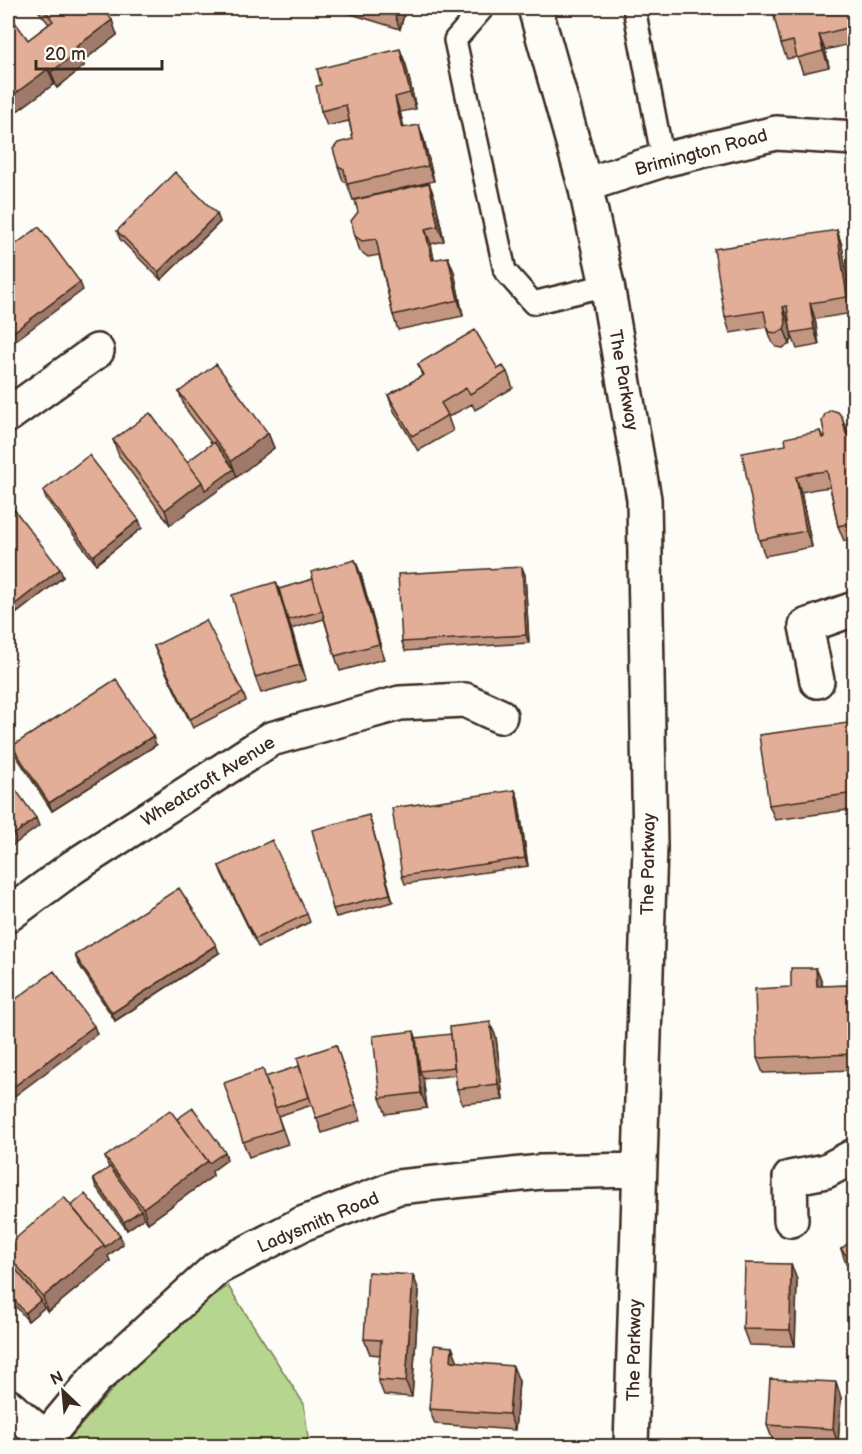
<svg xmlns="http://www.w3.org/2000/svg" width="862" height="1454" font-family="'Balsamiq Sans',sans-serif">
<rect width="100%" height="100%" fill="#fdfcf7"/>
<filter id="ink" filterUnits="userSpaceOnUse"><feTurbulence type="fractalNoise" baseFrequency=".0167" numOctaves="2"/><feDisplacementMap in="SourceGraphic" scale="12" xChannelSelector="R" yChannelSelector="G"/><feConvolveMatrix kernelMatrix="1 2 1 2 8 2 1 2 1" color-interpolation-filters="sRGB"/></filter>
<g filter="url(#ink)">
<path fill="#b6d68f" stroke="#788056" stroke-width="1.5" d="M228,1286l76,118 5,42h-246c50,-59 100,-116 165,-160z"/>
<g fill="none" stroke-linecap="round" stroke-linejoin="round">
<g stroke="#3b2a1e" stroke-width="26">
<path id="lane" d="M483,8l-28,32 50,231 28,32 74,-18
M634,8l29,152"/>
</g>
<g stroke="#3b2a1e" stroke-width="38">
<path id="street" d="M535,8l50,177 22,100 37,214 6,348 -19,599
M585,185l78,-25 113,-27 78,5
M8,415l89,-64
M817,681l-11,-55 48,-17
M8,915l65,-48 198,-128 129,-36 65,-3 35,16
M791,1220l-1,-42 36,-7 28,-15
M8,1406l38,32
M39,1446l56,-67 122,-111 85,-44 96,-37 143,-15 97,-2"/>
</g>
<use href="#lane" stroke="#fdfcf7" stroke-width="21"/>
<use href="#street" stroke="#fdfcf7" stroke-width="33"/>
</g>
<path fill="#c39682" stroke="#3b2a1e" stroke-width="1.5" d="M36,8h67l14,27 -34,26 1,5 -27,22 -3,-4 -41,30 -5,-6v-95l20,27 21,-16z
M334,8h72l-6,21 -65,-20z
M855,8v35l-30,7 4,17 -26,6 -6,-16 -10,2 -6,-15z
M406,65l10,44 -16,3 4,16 15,-3 5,15 10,41 -81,19 -6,-17 -4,-2 -5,-15 15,-27 -4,-18 -22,5 -6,-15v-26z
M429,183l6,16 9,42 -13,3 3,16 14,-3 6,15 9,44 -65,14 -5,-15 -14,-60 -11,2 -8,-6 -5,-15z
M217,214l3,8 -59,58 -41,-41 -3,-8z
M837,230l5,16 11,67 -38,6 4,26 -22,4 -6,-16 -1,-11 2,17 -2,5 -7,4 -7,-1 -4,-5 -5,-15 -37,6 -5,-16z
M418,364l80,5 9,3 6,16 -38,22 -3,-6 -24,13 5,14 -35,20 -24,-40 -6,-16 34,-19z
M179,392l89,41 6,15 -104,77 -51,-69 -6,-16 74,22 25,-18 -27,-36z
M820,431l3,7 32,-5v106l-11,2 -6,-15 -8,-39 -14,2 -15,3 11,55 -47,9 -6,-16 27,-95z
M43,491l99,37 -46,36 -50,-65z
M8,506l55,71 -46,36 -9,-12z
M355,560l6,15 23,84 -44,12 -5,-15 -11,-37 -33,10v-2l15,53 -45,13 -6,-16 24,-88 34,-10z
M525,575l4,68 -124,8 -3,-9z
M154,646l89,47 3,8 -53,27 -36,-74z
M855,722v87l-80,11 -6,-15z
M156,745l-104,66 -37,-57 -3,-8z
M515,790l3,8 10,68 -123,18 -3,-8z
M371,823l22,79 -57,15 -3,-8z
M219,866l88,48 3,8 -52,25 -36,-73z
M219,953l-104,68 -37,-58 -3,-8z
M816,968l6,15v3l33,-1v85l-92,3 -6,-15 34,-71z
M496,1037l7,63 -41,4 -5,-15 -2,-14 -32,4v-1l4,30 -41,6 -6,-16 36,-60z
M336,1045l25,75 -39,13 -10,-28 -34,11 10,28 -39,13 -6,-15 56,-76z
M177,1119l48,33 2,8 -15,11 1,5 -65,47 -4,-5 -17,12 -31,-43 -3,-8 16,-11 -4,-11z
M71,1206l52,38 -15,12 2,5 -62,51 -4,-5 -16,14 -20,-24v-52z
M855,1238v37l-9,-11 -5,-15z
M791,1264l6,16 -2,66 -46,-1 -6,-16z
M413,1275l6,16 -7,106 -28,-2 -6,-15 2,-25 -10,-1 -6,-15z
M452,1347l6,15 61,19 -4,49 -80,-6 -6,-15z
M836,1382l5,16 -3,46 -65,-3 -6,-16z"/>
<path fill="#9f7a6a" stroke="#3b2a1e" stroke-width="1.5" d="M396,8h10l-6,21 -6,-16z
M112,20l5,15 -34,26 1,5 -27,22 -6,-16 25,-25z
M819,35l6,15 4,17 -6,-16z
M400,49l6,16 10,44 -6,-16z
M48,69l6,15 -41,30 -5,-15z
M395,97l5,15 8,32 -6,-16z
M419,125l5,15 10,41 -6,-15z
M429,183l6,16 9,42 -6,-15z
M217,214l3,8 -59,58 -3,-8z
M425,229l6,15 6,32 -5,-16z
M837,230l5,16 11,67 -6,-16z
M448,257l6,15 9,44 -5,-16z
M80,282l3,8 -75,56v-10z
M810,303l5,16 4,26 -5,-16z
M783,307l6,15 3,17 -2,5 -6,-15z
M842,417l6,16 3,17 -5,-16z
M268,433l6,15 -37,29 -6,-16z
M234,469l3,8 -67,48 -5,-15 37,-28z
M796,477l5,15 11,55 -6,-16z
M139,520l3,8 -46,36 -3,-8z
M355,560l6,15 23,84 -5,-15z
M522,567l3,8 4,68 -3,-8z
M60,569l3,8 -46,36 -3,-8z
M276,582l6,15 24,83 -6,-15z
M153,736l3,9 -104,66 -3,-8z
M515,790l3,8 10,68 -3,-8z
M369,815l2,8 22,79 -3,-8z
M36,818l3,8 -31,23v-10z
M216,945l3,8 -104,68 -3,-8z
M816,968l6,15v19l-5,-16z
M490,1022l6,15 7,63 -5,-16z
M94,1026l3,8 -89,67v-10z
M414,1031l5,15 1,25 3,7 4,30 -6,-15z
M225,1152l2,8 -15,11 1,5 -65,47 -5,-15 65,-47z
M141,1210l3,8 -17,12 -3,-8z
M120,1235l3,9 -15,12 2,5 -62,51 -5,-15 61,-52z
M791,1264l6,16 -2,66 -5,-16z
M413,1275l6,16 -7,106 -6,-15z
M41,1300l3,8 -16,13 -3,-8z
M452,1347l6,15 -7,-1z
M513,1366l6,15 -4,49 -6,-16z
M836,1382l5,16 -3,46 -5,-15z"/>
<path fill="#e3ae97" stroke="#3b2a1e" stroke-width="1.5" d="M43,8h60l9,12 -36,27 3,4 -28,21 -3,-3 -40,30v-86l20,27 25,-19z
M375,8h21l-2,5z
M772,8h83v18l-36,9 4,16 -26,7 -4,-17 -12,3z
M400,49l10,44 -15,4 3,15 4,16 17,-3 9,41 -81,18 -3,-15 -6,-3 -5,-17 5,-6 15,-4 -7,-34 -25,6 -5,-25 5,-1 -4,-16z
M175,172l42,42 -59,58 -41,-41z
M429,183l9,43 -13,3 7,31 16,-3 10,43 -65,15 -17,-76 -14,2 -7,-5 -4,-15 7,-9 -3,-12z
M39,227l41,55 -72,54v-86z
M837,230l10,67 -37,6 4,26 -23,4 -4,-27 -4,1 3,16 -2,6 -7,4 -7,-1 -3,-6 -3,-15 -39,6 -11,-68z
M475,330l23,39 5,-3 4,6 -37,22 -4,-6 -25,15 7,12 -36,21 -24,-41 36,-20 -6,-11z
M216,364l52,69 -37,28 -52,-69z
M831,410l7,2 4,5 4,17 9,-1v89l-17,4 -11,-55 -16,2 -15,4 10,54 -47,9 -17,-87 44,-8 -1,-7 35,-7 2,7 3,-1 -3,-16 3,-7z
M150,413l52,69 -37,28 -52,-70z
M214,442l20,27 -29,21 -3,-8 -15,-20z
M89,455l50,65 -46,36 -50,-65z
M10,504l50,65 -46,36 -6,-9v-90z
M355,560l24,84 -44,12 -24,-84z
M522,567l4,68 -124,7 -4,-68z
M313,579l9,32 -34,9 -9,-31z
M276,582l24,83 -45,12 -23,-82z
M206,620l37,73 -53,26 -36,-73z
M116,679l37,57 -104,67 -37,-57z
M855,722v71l-86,12 -10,-70z
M8,779l28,39 -28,21z
M515,790l10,68 -123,18 -10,-68z
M369,815l21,79 -57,15 -21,-79z
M272,840l35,74 -52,25 -36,-73z
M179,888l37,57 -104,68 -37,-58z
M791,968h25l1,18 38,-1v69l-98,4 -2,-69 36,-2z
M54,971l40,55 -86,65v-86z
M490,1022l8,62 -41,5 -7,-62z
M414,1031l7,62 -41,5 -7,-62z
M451,1034l3,33 -34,4 -4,-33z
M336,1045l20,60 -40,13 -19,-60z
M299,1066l10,31 -34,11 -10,-31z
M263,1069l19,60 -39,13 -19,-59z
M193,1108l32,44 -16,11 -32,-44z
M170,1110l38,51 -65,47 -38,-51z
M110,1167l31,43 -17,12 -31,-43z
M85,1194l35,41 -15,12 -1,-2 -33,-39z
M64,1197l40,48 -61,52 -35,-42v-10z
M855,1238v28l-14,-17z
M8,1260l33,40 -16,13 -17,-21z
M745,1263l46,1 -1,66 -47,-1z
M368,1272l45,3 -7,107 -28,-2 3,-40 -17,-1z
M434,1345l18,2 -1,14 62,5 -4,48 -80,-5z
M770,1379l66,3 -3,47 -66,-4z"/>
</g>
<g text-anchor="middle" stroke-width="4.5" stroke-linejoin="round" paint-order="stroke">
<g font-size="18" fill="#3b2a1e" stroke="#fdfcf7">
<text transform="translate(701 152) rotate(-15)" y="6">Brimington Road</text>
<text transform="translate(624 380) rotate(80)" y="6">The Parkway</text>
<text transform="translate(208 781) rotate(-32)" y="6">Wheatcroft Avenue</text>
<text transform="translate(648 864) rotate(-89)" y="6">The Parkway</text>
<text transform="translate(318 1222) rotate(-23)" y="6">Ladysmith Road</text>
<text transform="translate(634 1350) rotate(-89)" y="6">The Parkway</text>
</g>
</g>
<rect width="862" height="1454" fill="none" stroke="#fdfcf7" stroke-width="30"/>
<rect x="15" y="15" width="832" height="1424" fill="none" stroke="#3b2a1e" stroke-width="2" filter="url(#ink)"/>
<g transform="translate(63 1391) rotate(334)" stroke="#fdfcf7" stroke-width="4.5" paint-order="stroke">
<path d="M0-4.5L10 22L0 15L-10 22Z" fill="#3b2a1e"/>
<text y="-9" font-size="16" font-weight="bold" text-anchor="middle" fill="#3b2a1e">N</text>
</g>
<path d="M36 60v9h126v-9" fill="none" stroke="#3b2a1e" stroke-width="3"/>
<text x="45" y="60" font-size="18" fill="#3b2a1e" stroke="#fdfcf7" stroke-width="4.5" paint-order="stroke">20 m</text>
</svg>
